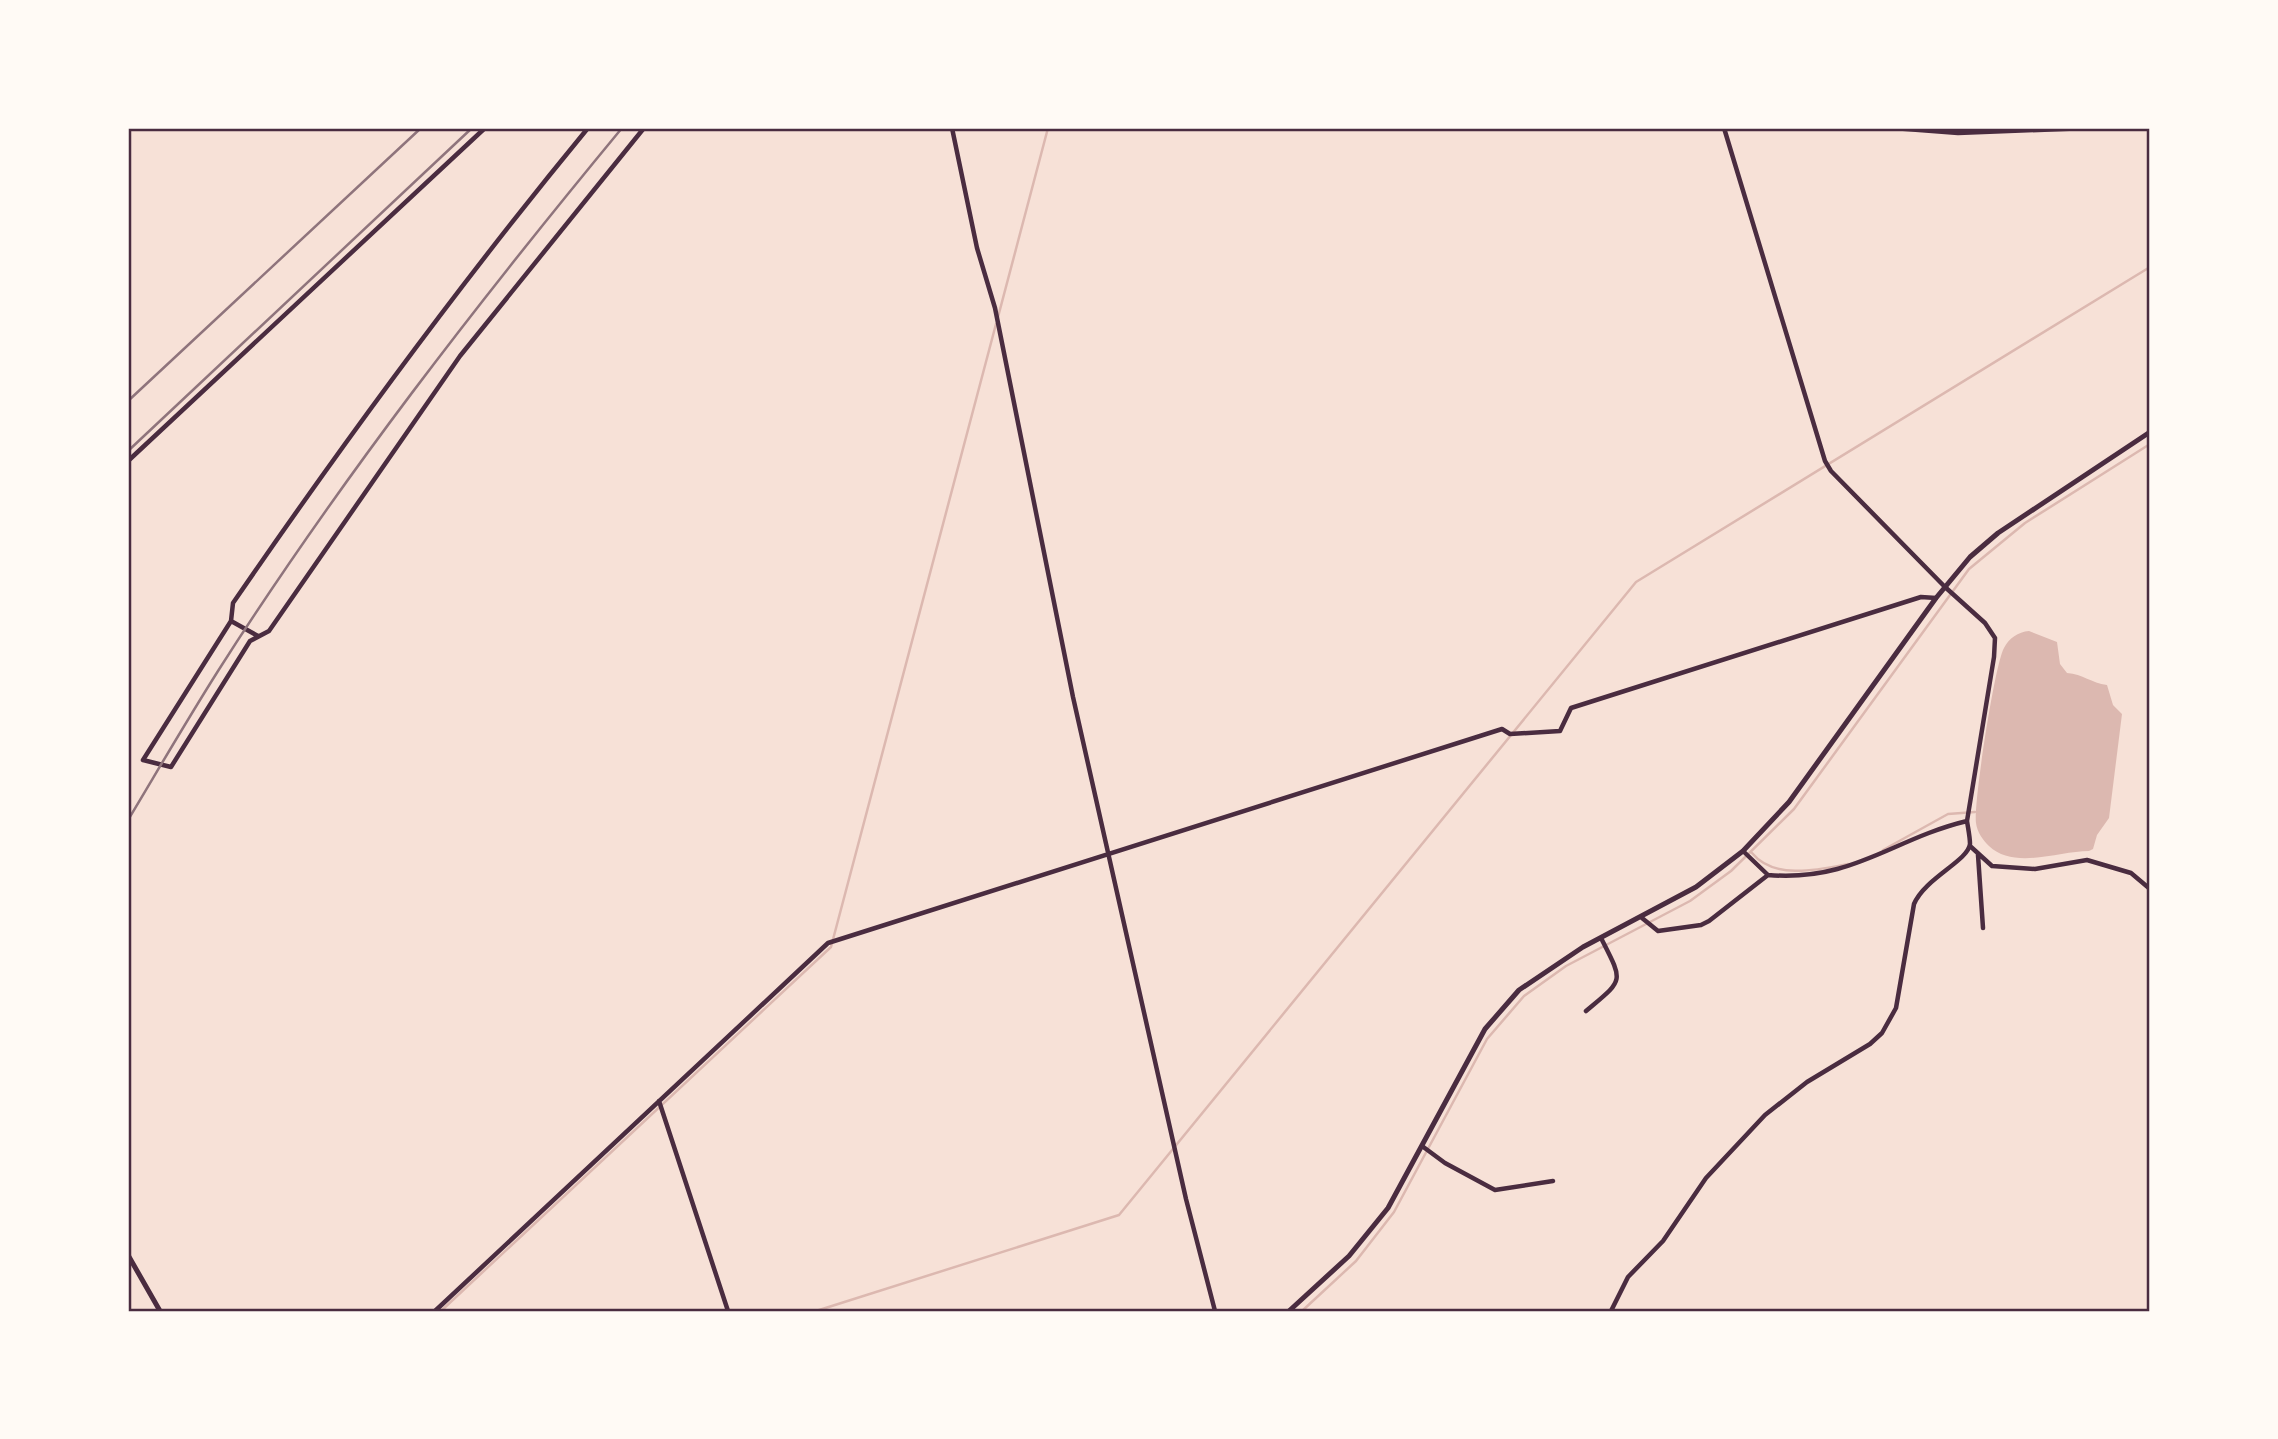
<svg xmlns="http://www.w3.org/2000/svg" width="2278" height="1439" font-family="'PT Sans',sans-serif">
<rect width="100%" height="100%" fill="#f7e1d7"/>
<path fill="#dcb8b0" d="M2029,631l28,11 3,22 7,9c16,1 24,10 40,12l6,20 9,9 -13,104 -12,17 -4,14 -4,2c-30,0 -75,19 -100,-5 -6,-6 -12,-14 -13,-23 -3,-18 19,-160 28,-175 5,-10 14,-16 25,-17z"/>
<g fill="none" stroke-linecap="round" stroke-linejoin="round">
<path stroke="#dcb8b0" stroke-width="2.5" d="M998,317l50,-189
M1883,850l65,-36 27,-2
M1752,853c22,27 66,17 96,11
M441,1311l390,-364 165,-623
M816,1311l303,-96 517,-633 514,-315
M1302,1311l54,-50 38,-49 93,-173 37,-43 42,-30 124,-65 41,-30 63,-62 175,-240 56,-46 125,-79"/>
<path stroke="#4a2c40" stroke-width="4.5" d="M588,128c-126,153 -243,312 -355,475l-2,18 -88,139 28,7 79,-126 19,-10 191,-275 184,-228
M952,128l25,120 18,60 78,389 113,502 29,112
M1848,128h6
M1893,128l65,5 130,-5
M128,461l357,-333
M231,621l27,15
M1970,846l22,20 43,3 52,-9 44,13 19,16
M1743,851l25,24c85,7 124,-36 199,-54
M1978,855l5,73
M1642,918l16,13 43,-6 8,-4 59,-46
M1586,1011c38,-32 38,-28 15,-73
M659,1101l69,210
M1422,1146l23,17 50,27 58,-9
M435,1311l393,-368 674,-214 8,5 50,-3 11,-23 350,-111 15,1
M1611,1311l17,-34 35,-36 43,-63 59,-63 42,-33 63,-38 12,-11 14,-25 18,-104c11,-26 54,-43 56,-60 0,-7 -2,-16 -3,-23l27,-164 1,-19 -10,-15 -40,-36 -114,-116 -6,-10 -101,-333"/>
<path stroke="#4a2c40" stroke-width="5" d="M128,1255l32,56
M1289,1311l60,-55 39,-48 97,-179 34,-39 64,-43 113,-60 47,-36 46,-49 147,-204 34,-41 28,-24 152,-101"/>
<path stroke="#8f747c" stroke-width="2.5" d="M128,401l293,-273
M128,451l344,-323
M128,820c30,-50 59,-100 90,-149 121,-190 261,-370 404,-543"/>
</g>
<rect width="2278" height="1439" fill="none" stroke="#fffaf5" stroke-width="259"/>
<rect x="130" y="130" width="2018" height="1180" fill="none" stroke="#4a2c40" stroke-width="2.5"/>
</svg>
